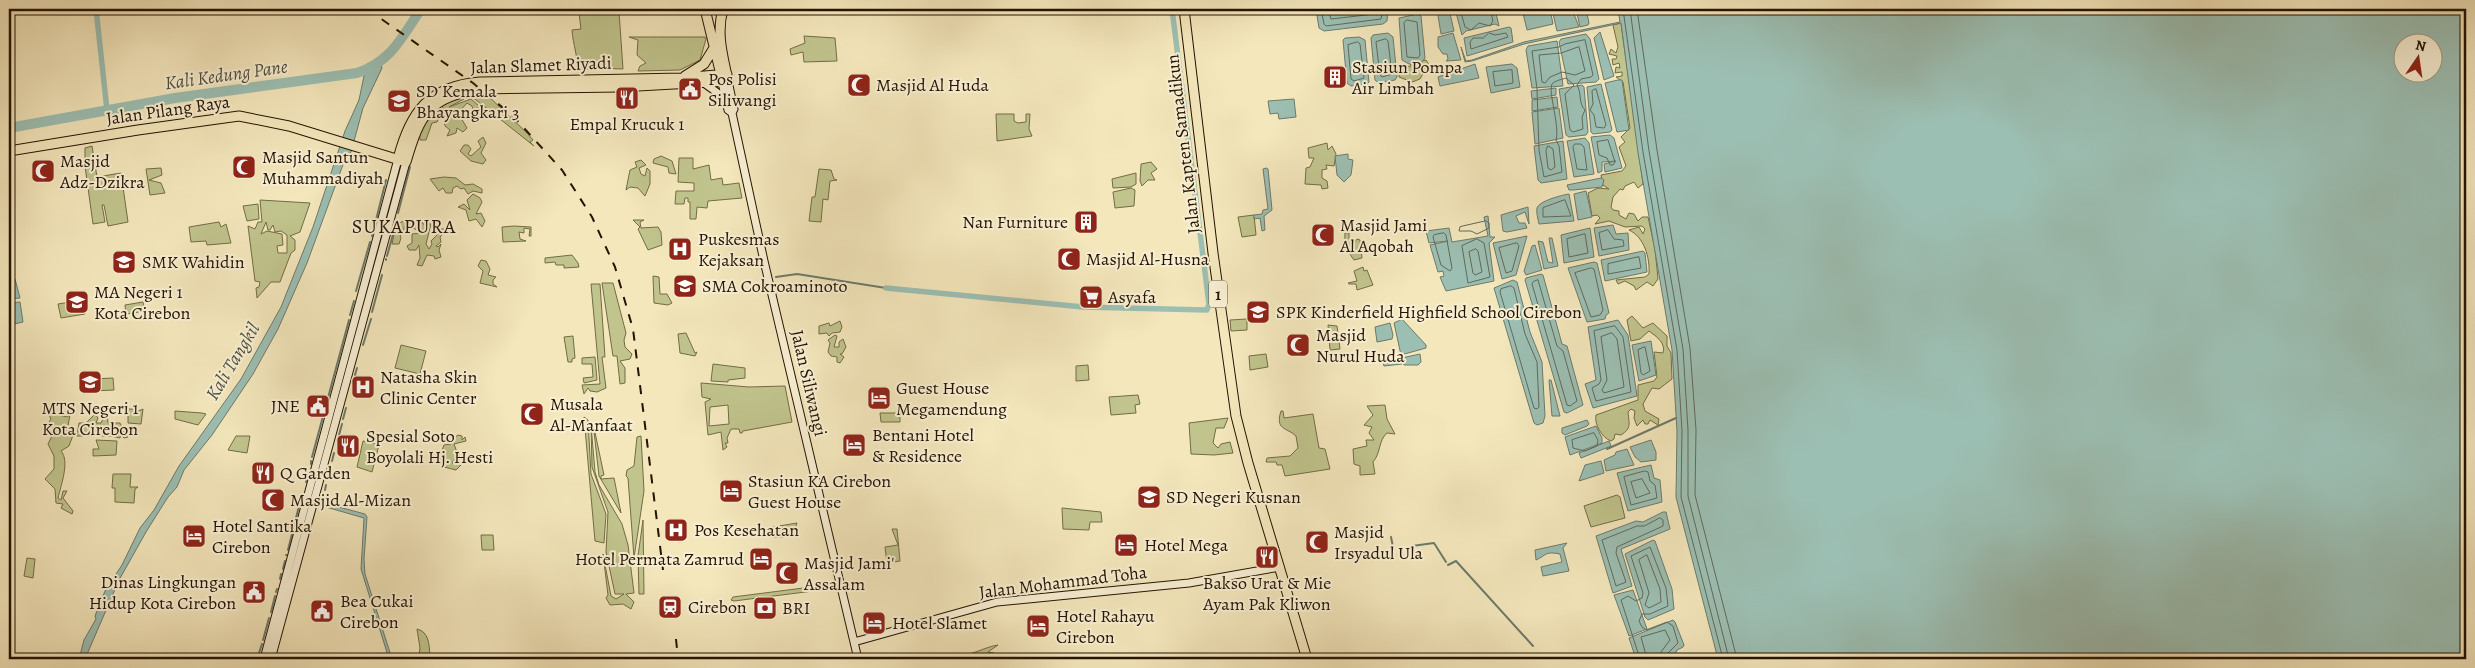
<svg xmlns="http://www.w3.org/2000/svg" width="2475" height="668" font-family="Alegreya,serif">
<rect width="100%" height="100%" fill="#f4e7bc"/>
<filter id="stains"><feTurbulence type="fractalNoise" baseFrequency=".004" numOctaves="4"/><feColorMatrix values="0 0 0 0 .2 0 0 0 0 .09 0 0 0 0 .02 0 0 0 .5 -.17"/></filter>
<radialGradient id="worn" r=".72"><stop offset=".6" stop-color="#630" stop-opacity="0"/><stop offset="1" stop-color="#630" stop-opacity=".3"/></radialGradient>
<path fill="#c1c48d" stroke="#726c46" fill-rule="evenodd" d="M619,12l4,57 -27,-1 -19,2c1,-15 -4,-25 -5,-40l9,-1 -2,-16z
M1621,23l22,161 -5,4 -4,-6 -9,4 -2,4 -3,-1 -7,8 -2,10 2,3 6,1v4l7,4 3,-6 5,1 4,7 4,-4h6l7,32 3,30 -5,7 -6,-4 -11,8 -2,-4 -9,-5 -7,3 -2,-4 29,-3 4,-3c1,-17 -5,-37 -20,-44l10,-3 4,7 2,-5 -3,-3 -17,1 -16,-6 -14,3 5,-6 -3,-3 -5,1 -4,-23 10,-5 11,1 -6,-4 -2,-10 21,-4 4,-5 -7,-19 6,-5 -4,-5 9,-9 -7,-46 -7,-5 6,-1v-4l-7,1 1,-6 4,1 -1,-5 -6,2 -1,-6h4l1,-3 -8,-2 2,-5 5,4 2,-6 -5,-22z
M804,36l31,2 2,23 -33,1 -1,-10 -12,3 -1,-6 15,-6z
M629,37h76l1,2 -6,21 -20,10 -42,1 2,-5 6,-3 -9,-8 1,-15z
M1426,60l5,8 -7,4 -4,7 -8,3 -13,-5v-11l5,-2 6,3 1,-4z
M485,93l42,40 6,7 -3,2 4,4 -63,-50z
M464,96v3l-15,8 22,-8 8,7 -3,5 3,5 -4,1 -3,-11 -5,-3 -9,10 9,15 -4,4 -6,-4 -1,5 -9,3 3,-6 -5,-4 -1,-5 3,-5 -5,-10z
M434,110l6,5 -3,7 -5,1 -6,17h-6l-1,-9z
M996,114h18v7l4,2 8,-1v-8h4l-1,15 3,7 -35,5z
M483,137l3,6 -5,10 5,7 -3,4 -12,-3 -11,-10 4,-6h4l3,4 -3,5 3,2 10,-9 -3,-6z
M1327,143l1,7 4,-4 4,8 -2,12 -8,-1 1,4 -5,1v8l5,3 1,7 -6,1 -1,-4 -16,-1 1,-16 4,-1 4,-9h-5l-1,-10z
M92,146l5,31 24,-4 7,49 -20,4 -4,-21h-2l3,17 -12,2 -8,-58v-18z
M661,156l11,5 4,13 -7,-1 -1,-6 -15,-4 1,-4z
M679,158h14v11l16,-4 2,15 11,-2 1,7 16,-2 3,15 -34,3 -1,7 -10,-1 -1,12h-6v-17h-2v-4h-3l-1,6h-9l1,-13h18v-8l-16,-1z
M641,160l5,5 -7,3 2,6 4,2 2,-8 3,3v13l-5,12 -7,-8 -8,-1 -4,3 4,-20 7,-3 -2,-5z
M1151,162l6,7 -6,4 4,7h-7l-6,6 -2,-5 1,-17z
M161,168l1,7 -13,5 12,3 4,10 -15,2 -4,-26z
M819,169l12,1 3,9 3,1 -7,1 -2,19 -5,-1 -2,23 -12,-1 3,-24h3z
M1136,173v11l-5,3 -18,1 -1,-9z
M444,177l12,1 9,7 8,-1 9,5v4l-9,-2 -5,3 -4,-6 -3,1 -4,-3 -4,2 -1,5h-6l-3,-5 -4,3 -9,-12z
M1131,188l4,2 -1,16 -19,2 -2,-16z
M473,194l7,4 2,4 -6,12 5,-1 4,8 -3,6 -6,-8 -7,2 -3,-11 -8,-3 6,-3 6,6 -3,-10z
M260,200l50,3 -10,29 -10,4 5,4v10l-4,3 -11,29h-9l-14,16 -1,-10 3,-1 1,-5 -5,-1 -7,-55 7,3 3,-7h4zM266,222l2,8h2l3,-5 2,7 6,-1 6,4v18h-9l-1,-7 6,-1 -1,-11 -15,-3 -6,3z
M258,204l1,15 -12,2 -4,-15z
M1254,215l2,20 -14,2 -4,-20z
M397,219l2,4 8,-3 6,4 8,-4 2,4h8l-5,20 3,5 3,-5 -1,-3 6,-6 1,-6h6l1,3 -5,5 1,5 -5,4 2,1 3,-3 -2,6 2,7 -6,2 -1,-3 -7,-1 -5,11 -5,-1 3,-7 -1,-13 -3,5h-7l-2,-4 5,-3v-9l11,-1 -16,-8 -3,2v4l-4,5 1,2 -2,6h-7z
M633,220h11l-4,2 1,6 17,-1 3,5 1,13 -14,5 -10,-21 2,-2z
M219,222l2,5 5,-3 5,19 -24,2 -1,-4 -15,1 -2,-15z
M514,226l17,1v9h-2l1,-7 -6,-1v5l-5,-1 1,7 6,2 -23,1 -1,-15z
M1345,233h4v6l4,6 4,-6 3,1 2,18 -8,2c-6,-8 -10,-16 -9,-27z
M572,255l6,8 1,4 -15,1v-3h-8l-1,-3 -10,1v-5z
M481,260l5,1 4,8 -2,6 8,2 -3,3v4l4,3 -17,-4 3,-12 -5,-5z
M1363,267l1,4 3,-1 6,15 -16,5 -1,-6h-7l-1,-1 9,-2 -3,-10z
M653,276l6,1 1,17h7l5,9 -4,2 -14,-2z
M602,283h11l13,50 -2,7 1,7 7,7 -2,5 -10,2 5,7v15l-5,1 -3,-28h-4z
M591,284h9l5,73h-3l4,31 -9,4 -7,-1 -2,-3 -4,6 -2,-9 18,-1z
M82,300l3,14 -24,4 -3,-14z
M143,302l2,9 -19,3 -1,-9z
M1632,316l11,12 10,-5 14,13v10l4,7 1,26 -13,10 -7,-1 -9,16 2,7 14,8 -1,6 -8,-5 -2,4h-3l-2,-4 -6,6 -3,-8 1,-7 -4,-2 -3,3c1,12 4,16 -7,23l-6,-1 -1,5 -3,2c-9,-3 -17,-17 -15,-26l42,-15v-15l16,-4 3,-4 -3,-25 9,1c3,-10 -6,-16 -14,-22l-9,8 -9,2 -4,-21z
M1247,319v11l-16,1 -1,-11z
M840,321l2,6 -2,5 -8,1 -3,3 -2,-3 -8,1v-8l10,-3 1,3z
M1328,325l9,1 3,23 -10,1z
M686,333l9,20 2,-1 -2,4 -15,-3 -2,-19z
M835,335l2,1 -3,11h5v-5l4,-3 3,8 -4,7h-2l4,3 -4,6 -3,-1v-5l-6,-1 -3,-4 2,-9 -2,-3z
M573,336l2,22 -3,1v3h-4l-4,-25z
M401,345l25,6 -6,23 -25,-6z
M1266,354l2,13 -18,3 -1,-14z
M595,357l2,23 -13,3 -1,-5 10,-1 -1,-13h-10v-6z
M713,364l32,4v10l-17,2v2l-17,-1z
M1088,365l1,15 -13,1v-15z
M113,378l1,12 -21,1v-12z
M701,383l48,4 36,-1 7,36 -49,9 -1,2h-2l-1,-4h-8l-4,9 1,5h-3l2,4 -4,3 -2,-18 -13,3 -3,-33 6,-3 -9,-2zM728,405l1,19 -20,2 1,-19z
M1138,395l2,9 -5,1 1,8 -25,2 -2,-18z
M1385,405l2,14 8,15 -8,-1c-9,8 -6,20 -14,29l2,12 -15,1v-9l-6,-2 -1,-15 14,-3 -1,-6h8l-5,-7 3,-6 -8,-2 9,-10 -6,-9z
M128,409h7l1,3 7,-3 -2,15 -13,-1z
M103,410l4,2 1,11h12l2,4 -3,4 8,1 1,5 -4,1 -2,-2 2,-2h-3l-1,4 -9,-2h-34l2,-13h7l9,-9 3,4 -2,5h5l3,-6z
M175,411l27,2 4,1 -8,11 -23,-6z
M1281,411h2l1,7 29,-4 6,34 6,1 5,20 -45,7 -3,-11h-5l-1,-3h-10l1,-4 23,-2 8,-8 -2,-12c-10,-9 -21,-6 -15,-25z
M51,413l16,4 3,-2 -3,16 6,4 -4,11 -8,5c9,10 0,34 -3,47l3,2 2,-9h4l-4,7 10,13 -1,3 -11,-6 2,-4 -7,-1 -1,-14 -10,-10 9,-10v-13l-6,-12 5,-10v-8l-5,-2 3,-5 -2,-4z
M880,413h20v9h-19z
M584,417l4,3 3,54 15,40 -2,29 -9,-2z
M1228,418l-4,10h-8l-3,15 5,5 3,-4 9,-2 3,11 -19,2 -23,-1 -2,-31z
M593,423l11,52 -3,1v3l13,-1 7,35 -22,-37z
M591,425l4,47 4,13 23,39 6,21 6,48 -8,1 8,8 -3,7 -8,-5 -13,1 -4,-7 2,-3 -5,-41 8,42 5,3 8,-5h-9l-9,-42 2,-40 -16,-45z
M458,435l4,1v4l3,-3 1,4 -12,3 4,11 -6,8 9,2 -5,5 -12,-3 -4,-11 4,-11 7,-1v-4z
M236,436h14l-3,17 -19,-3z
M641,436l3,55 -10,67 -6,-80 -2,-2 1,-6 7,-4 3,-29z
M96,440l21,1 -1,14 -23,1v-7h6z
M363,441l16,4 -7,27 -15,-5z
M113,474h18l-1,13h8l-3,2 -1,14 -19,-1v-14h-3z
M1617,495l3,2 5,21 -34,9 -7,-21z
M1062,508l39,4 1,10h-12l-1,8 -26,-1z
M643,520l1,74h-5l-1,-38z
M797,523l-2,6 -9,4 -1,4h-13l1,-10z
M892,529h5l3,32 -13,2 -2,-16 13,-2z
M481,535h12l1,15h-12z
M27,558l8,1 -2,19 -9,-2z
M827,585l2,4 -95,12 -3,-1 2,-3z
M417,629c12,3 12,15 13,26l-3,2h7l1,2h-13l-3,-3 1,-8z
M998,645l-10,7 6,1 -2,6h-37l3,-4c14,1 26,-8 40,-10z"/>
<path fill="#9cbfb3" stroke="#6c7a6b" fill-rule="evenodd" d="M1316,9h72l-1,12 -4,3 -59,7 -5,-3z
M1437,9h12l5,22 -13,3z
M1455,9h40l4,17 -4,-2 -29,7 -4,4z
M1522,9h28l3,15 -26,6z
M1552,9h20l7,18 -22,4z
M1576,9h10l3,14 -1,2 -8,2z
M1618,9h848v650h-748l-42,-162 1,-66 -5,-81 -34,-197 -17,-130 -97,21 -52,17 -7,1 -4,-15 5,14 6,-1 52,-18 96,-20zM2432,42v30h-30v-30z
M1418,14l3,2 4,42 -3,4 -13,2 -7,-4 -3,-42z
M1509,27l2,1 2,14 -46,14 -3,-18z
M1600,32l14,44 -10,4 -10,-42z
M1388,33l5,4 4,40 -2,3 -16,3 -4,-3 -4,-42 2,-3z
M1453,33l8,27 -15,1 2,-2 -1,-5h-4l-5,-7v-10z
M1586,34l4,5 9,40 -3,3 -28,2 -9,-42 2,-3z
M1359,37l6,3 4,42 -2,2 -16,2 -4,-3 -4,-43 2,-2z
M1557,41l6,45 -31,2 -6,-38 2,-4z
M380,61l2,7 -19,40 -12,44 -7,10 -37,101 -29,66 -25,45 -41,61 -28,35 -7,17 -9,10 -22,35 -27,48 -34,79h-6l5,-19 12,-21 -1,-3 10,-25 17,-26 18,-37 14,-18 25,-44 62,-87 40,-72 32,-80 32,-96 14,-31 5,-24 9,-11z
M1475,64l4,14 -39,8 -2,-9z
M1512,64l5,4 3,19 -29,6 -5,-26z
M1618,80h4l7,50 -12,2 -12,-49z
M1601,84l11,46 -2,2 -17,2 -2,-2 -4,-45z
M1582,85l2,2 4,45 -2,3 -17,2 -3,-2 -7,-46z
M1556,88v7l-24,4 -1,-8z
M1557,97l1,10 -26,4v-11z
M1294,99l2,18 -17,2 -1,-6 -8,1 -2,-13z
M1559,108l4,30 -28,6 -3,-32z
M1610,135l4,3 8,30 -17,4 -1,-8 12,-3 -14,1v9l-4,2 -7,-36z
M1585,138l4,5 5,31 -20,3 -7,-36z
M1563,141l4,38 -26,4 -3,-3 -4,-34z
M1348,154v5l5,1 -2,15 -7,7 -7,-7 -2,-19z
M1266,168l2,1 4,41 -8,6 1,14 -3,1 -2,-13 -6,1v-4l8,-1 1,-4 5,-1 -5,-40z
M1601,178l3,2 -2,7 -29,3h-4l-2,-5z
M1586,191l6,26 -14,3 -4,-26z
M1569,194l5,27 -35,3c-1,-5 -3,-12 -2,-16 2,-7 25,-13 32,-14z
M1528,207l1,17 -4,-12 -9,4 3,7h6l2,5 -20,4 -4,-1 -2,-16z
M1488,216l2,21h5l-6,6 5,38 -48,10 -6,-14 4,-1 -1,-5 -5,1 -8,-27 18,-4 -19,2 -3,-12 23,-3 3,14 36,-6 -4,-19z
M1613,225l3,9 12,-1 1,17 -30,6 -5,-28z
M1590,228l4,29 -30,6 -3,-28z
M1527,236l-11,39 -14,4 -9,-36z
M1549,238h3l6,28 -14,3 -6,-28 5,1 5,20 5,1z
M1535,245l7,25 -16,5 -2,-4 8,-25z
M1643,251l2,2 2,19 -42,9 -4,-21z
M1594,262l3,1 12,50 -3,2 -1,4 -18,3 -19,-54z
M1541,274l2,1 19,69 5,2 16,59 -16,8 -3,-1 -39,-132 1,-2z
M15,279l5,19 -11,1v-19z
M1513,280l4,2 13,50 12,30 3,54 -2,7 -6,2 -3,-2 -40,-135z
M20,302l3,20 -9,2 -5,-21z
M1402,319l24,26v3l-25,7 -7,-32z
M1618,320l10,15 9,61 -44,12 -8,-24 11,-4 -8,-53z
M1390,323l3,12 -1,4 -15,3 -2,-15z
M1651,341l5,34 -17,6 -7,-36z
M1420,354l1,8 -3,3h-14l-2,-4v3l-18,2 -1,-4z
M1549,380h2l9,36h-8z
M1587,420l2,4 -2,2 -22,9 -3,-2v-5z
M1596,426l6,12v5l-32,12 -5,-18z
M1651,440l5,12v8l-15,2 -6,-5 -5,-10z
M1609,441l2,5 -30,12 -2,-5z
M1627,449l7,16 -28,6 -2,-11 11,-5 1,-3z
M1601,461l3,12 -25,8 6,-16z
M1651,465l3,13 6,2 2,22 -34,9 -11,-38z
M320,502l45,12 2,3 -3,42 1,15 27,85h-3l-28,-90 3,-51 -45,-13z
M1663,512h3l4,17 -49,20 11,37 -19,7 -17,-57 40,-15 7,1z
M1653,540l2,1 17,48 2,20 -26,11 -3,-3 -20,-63z
M1567,543l-4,5 6,23 -26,5 -2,-9 21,-5 -2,-8c-15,-3 -13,1 -24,6l-1,-10z
M1633,590l14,39 -18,7 -15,-41z
M1673,620l2,2 9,23 -1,2 -6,3 -2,5 -9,4h-30l-7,-21z"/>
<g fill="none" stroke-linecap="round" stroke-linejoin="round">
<path stroke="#60695a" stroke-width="1" d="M1321,9l3,15 2,2 55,-7 2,-10
M1328,9l3,10 44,-5 2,-5
M1460,9l5,18 6,3 8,-7 11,3 3,-5 -3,-12
M1623,9l20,143 34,198 5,81 -1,66 42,162
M1630,9l19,142 34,198 5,81v66l41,163
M1637,9l20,141 33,198 6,82 -1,65 42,164
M1407,20l10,2 3,33 -2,3 -11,-1 -3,-34z
M1489,33l6,2 11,-2 2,4 -37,12 -1,-7 3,-4h10z
M1386,39l2,2 4,33 -10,3 -2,-2 -4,-33z
M1585,40l8,35 -2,2 -10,2 -4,6c5,8 1,18 8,25l-3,7 1,12 -10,3 -3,-2 -5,-36 9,-9 -8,-7c-3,1 -12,3 -14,6 -4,9 8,41 4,56l3,6 3,26 -18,5 -5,-27 -2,-61 -5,-38 27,-4 6,-3z
M1358,42l2,2 4,34 -10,3 -3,-2 -3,-34z
M1579,47l6,24 -10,4 -13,-3 -12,5 -5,6 -3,-1 -3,-27 22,-2z
M1512,70l1,13 -18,3 -2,-14z
M1596,89l10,36 -2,3 -8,-1 -2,-12 -4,-5 3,-6 -1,-13z
M1608,140l7,22 -2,3h-3l-3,-7 -8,-3 -2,-13z
M1575,144h6l3,3 3,23 -10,-1 -4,-22z
M1548,146l5,3 2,18 -4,3 -3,-2 -2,-17z
M1565,200l6,16 -28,1v-9z
M1486,221l3,2v5l-12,6 -6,-3h-12l1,-4z
M1608,230l6,9 9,1 1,6 -22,4 -3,-17z
M1444,233l2,2 6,33 -2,3 -9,-6 -8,-28 1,-2z
M1585,234l3,19 -19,4 -2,-18z
M1477,239l7,4 6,34 -22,6 -6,-37z
M1517,243l2,3 -7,25 -6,2 -7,-25z
M1476,249l2,2 4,21 -7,3 -2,-2 -4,-21z
M1639,257l2,11 -33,6v-10z
M1591,268l3,1 9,41 -3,5 -9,2 -16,-44z
M1538,280l19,66 6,5 14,50 -7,5 -3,-1 -35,-121 1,-2z
M1511,286l3,2 11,46 12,28 2,45 -2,2 -3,-1 -34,-116 1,-3z
M1615,326l8,11 8,55 -35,9 -4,-13 7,-4 2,-4 -7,-49z
M1612,333l5,6 7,48 -20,6 -2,-3 5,-10 -6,-43z
M1645,347l5,24 -7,4 -2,-2 -3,-23z
M1594,433l4,7 -1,6 -12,5 -12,-3 -1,-8z
M1645,471l3,1 2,9 5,4 2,13 -26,7 -7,-28z
M1642,479l8,14 -14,5 -5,-16z
M1660,518l3,2v6l-46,21 -1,6 10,29 -10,4 -14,-46 35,-14h7z
M1647,555l13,34 1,13 -12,6 -4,-3 4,-12 -10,-33z
M1640,659l-19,-59 7,-4 8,5 6,-3 1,-5 -12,-37 19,-9 16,41 2,18 -18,8h-8l-3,7 3,6 4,3 21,-8 6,4 5,17 -11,11 -1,5
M1647,659l-6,-22 24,-7 5,10 -9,12 -2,7"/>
<path stroke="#6c7a6b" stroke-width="2" d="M398,213l12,-46
M372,236l14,-56
M387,256l10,-36
M386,260v-1
M776,277l21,-3 89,14
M356,291l14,-49
M372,312l10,-37
M350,315l4,-14
M363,345l8,-26
M355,375l2,-7
M355,376l15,4
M343,419l3,-11
M339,435l3,-11
M1607,449l69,-31
M312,457l37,-137
M332,461l2,-8
M311,464v-3
M306,482l2,-7
M325,490l1,-5
M1391,537l2,10
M1412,546l22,-3 12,19
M288,550l14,-56
M286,555h1
M1448,565l8,-4 77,85
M283,569l2,-8
M280,579l1,-5
M276,592l1,-3
M271,612l4,-16
M263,640l6,-22
M257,659l5,-15"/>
<path stroke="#9cbfb3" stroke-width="5.5" d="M96,9l11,101
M886,288l197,19 124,3 2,-6 -37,-295"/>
<path stroke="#9cbfb3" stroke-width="10" d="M9,128l166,-30 182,-25c34,-11 45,-36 64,-64"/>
<g stroke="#231300" stroke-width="9">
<path id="secondary" d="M728,81l6,28 -2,4 32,148 94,398
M722,82l6,28 4,3
M704,83l22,16
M854,642l143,-40 192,-19 91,-16
M264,659l134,-500
M271,659l135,-497"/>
</g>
<g stroke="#231300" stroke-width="11">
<path id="highway" d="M705,9l17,70
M1184,9l29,244 23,163 12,47 59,196
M685,76l19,-12 10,-16
M9,151l129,-21 101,-14 50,10 117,36c14,-48 23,-65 75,-73l139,-2 108,-6c-5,-25 -12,-47 -5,-72
M398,159c12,-47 31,-73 82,-77l202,-4 45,-4"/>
</g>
<use href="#secondary" stroke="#f8efd3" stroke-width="7"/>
<use href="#highway" stroke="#f4e7bc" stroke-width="9"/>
<path stroke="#231300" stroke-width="2" stroke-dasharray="9 9" stroke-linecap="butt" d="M367,9l106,74 41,34 48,53 30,47 23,50 18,62 30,241
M676,639l2,20"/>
</g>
<defs>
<g id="building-square" transform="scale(1.25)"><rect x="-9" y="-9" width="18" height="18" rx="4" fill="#8f2418" stroke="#f8efd3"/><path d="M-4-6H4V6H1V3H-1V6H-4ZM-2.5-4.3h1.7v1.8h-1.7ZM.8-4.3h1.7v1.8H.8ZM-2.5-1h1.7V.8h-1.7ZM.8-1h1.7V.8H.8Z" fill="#fff"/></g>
<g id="mosque-square" transform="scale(1.25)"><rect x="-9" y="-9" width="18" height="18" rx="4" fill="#8f2418" stroke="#f8efd3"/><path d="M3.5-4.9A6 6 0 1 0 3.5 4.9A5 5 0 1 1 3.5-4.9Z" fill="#fff"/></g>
<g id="civic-square" transform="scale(1.25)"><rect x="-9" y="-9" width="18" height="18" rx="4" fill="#8f2418" stroke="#f8efd3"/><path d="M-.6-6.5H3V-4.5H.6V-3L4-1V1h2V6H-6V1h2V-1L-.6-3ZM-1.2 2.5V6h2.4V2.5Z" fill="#fff"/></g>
<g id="restaurant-square" transform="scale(1.25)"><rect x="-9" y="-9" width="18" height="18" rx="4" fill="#8f2418" stroke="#f8efd3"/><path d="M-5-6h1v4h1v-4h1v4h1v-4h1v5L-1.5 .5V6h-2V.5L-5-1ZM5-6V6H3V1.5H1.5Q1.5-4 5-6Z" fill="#fff"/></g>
<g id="school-square" transform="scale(1.25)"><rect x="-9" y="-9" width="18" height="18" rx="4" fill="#8f2418" stroke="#f8efd3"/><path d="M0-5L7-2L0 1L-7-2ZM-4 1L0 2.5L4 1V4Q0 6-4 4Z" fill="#fff"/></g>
<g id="hospital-square" transform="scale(1.25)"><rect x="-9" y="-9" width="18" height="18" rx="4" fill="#8f2418" stroke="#f8efd3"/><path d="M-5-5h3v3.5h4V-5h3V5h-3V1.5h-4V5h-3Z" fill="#fff"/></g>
<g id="supermarket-square" transform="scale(1.25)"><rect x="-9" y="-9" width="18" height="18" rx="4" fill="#8f2418" stroke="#f8efd3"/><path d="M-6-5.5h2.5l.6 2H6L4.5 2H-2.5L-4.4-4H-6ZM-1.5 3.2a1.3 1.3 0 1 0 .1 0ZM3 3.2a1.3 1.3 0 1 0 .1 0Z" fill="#fff"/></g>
<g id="hotel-square" transform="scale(1.25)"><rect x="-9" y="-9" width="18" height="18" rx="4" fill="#8f2418" stroke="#f8efd3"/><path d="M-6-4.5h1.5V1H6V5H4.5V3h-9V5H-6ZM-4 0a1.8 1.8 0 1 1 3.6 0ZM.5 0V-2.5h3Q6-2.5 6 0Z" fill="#fff"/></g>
<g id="station-square" transform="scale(1.25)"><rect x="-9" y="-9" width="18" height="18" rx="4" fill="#8f2418" stroke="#f8efd3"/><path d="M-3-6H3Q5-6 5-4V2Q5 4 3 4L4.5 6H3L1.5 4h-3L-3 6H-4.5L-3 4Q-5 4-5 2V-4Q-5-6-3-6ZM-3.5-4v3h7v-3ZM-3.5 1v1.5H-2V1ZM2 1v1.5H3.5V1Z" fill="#fff"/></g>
<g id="bank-square" transform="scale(1.25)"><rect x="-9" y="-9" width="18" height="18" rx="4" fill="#8f2418" stroke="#f8efd3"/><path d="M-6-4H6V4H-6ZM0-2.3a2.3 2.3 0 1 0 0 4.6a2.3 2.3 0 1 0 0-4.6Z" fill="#fff"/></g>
</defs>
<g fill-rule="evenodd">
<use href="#building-square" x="1335" y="77"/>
<use href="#mosque-square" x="859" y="85"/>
<use href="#civic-square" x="690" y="89"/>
<use href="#restaurant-square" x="627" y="98"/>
<use href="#school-square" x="399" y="101"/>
<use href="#mosque-square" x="244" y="167"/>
<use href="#mosque-square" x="43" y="171"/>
<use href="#building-square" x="1086" y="222"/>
<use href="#mosque-square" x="1323" y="235"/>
<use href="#hospital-square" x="680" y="249"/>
<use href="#mosque-square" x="1069" y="259"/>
<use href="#school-square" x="124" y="262"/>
<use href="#school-square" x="685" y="286"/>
<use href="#supermarket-square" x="1091" y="297"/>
<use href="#school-square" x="77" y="302"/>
<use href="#school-square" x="1258" y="312"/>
<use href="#mosque-square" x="1298" y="345"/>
<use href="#school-square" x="90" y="382"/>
<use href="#hospital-square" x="363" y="387"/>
<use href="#hotel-square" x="879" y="398"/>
<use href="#civic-square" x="318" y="406"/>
<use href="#mosque-square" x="532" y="414"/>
<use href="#hotel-square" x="854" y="445"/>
<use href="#restaurant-square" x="348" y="446"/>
<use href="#restaurant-square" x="263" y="473"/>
<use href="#hotel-square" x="731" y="491"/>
<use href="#school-square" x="1149" y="497"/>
<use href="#mosque-square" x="273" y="500"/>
<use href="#hospital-square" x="676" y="530"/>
<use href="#hotel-square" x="194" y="536"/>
<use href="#mosque-square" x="1317" y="542"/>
<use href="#hotel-square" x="1126" y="545"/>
<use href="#restaurant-square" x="1267" y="557"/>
<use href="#hotel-square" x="761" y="559"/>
<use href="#mosque-square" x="787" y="573"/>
<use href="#civic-square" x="254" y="592"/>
<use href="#station-square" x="670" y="607"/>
<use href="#bank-square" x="765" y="608"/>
<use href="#civic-square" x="322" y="611"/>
<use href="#hotel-square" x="874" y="623"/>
<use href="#hotel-square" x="1038" y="626"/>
</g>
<g text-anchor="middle" stroke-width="4" stroke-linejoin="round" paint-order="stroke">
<rect fill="#f8efd3" stroke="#63553f" stroke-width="1" x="1209" y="280.5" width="18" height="27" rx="4"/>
<g font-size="16" font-weight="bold" fill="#231300">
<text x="1218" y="300">1</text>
</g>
<g font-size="18" fill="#231300" stroke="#f8efd3">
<text transform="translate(541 65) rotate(-2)" y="6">Jalan Slamet Riyadi</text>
<text transform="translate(168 110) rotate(-8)" y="6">Jalan Pilang Raya</text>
<text transform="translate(1183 144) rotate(-97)" y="6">Jalan Kapten Samadikun</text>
<text transform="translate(809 383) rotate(77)" y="6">Jalan Siliwangi</text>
<text transform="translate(1063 582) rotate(-7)" y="6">Jalan Mohammad Toha</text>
</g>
<g font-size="18" fill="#231300" stroke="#f8efd3" text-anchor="start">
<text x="1352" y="73">Stasiun Pompa<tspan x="1352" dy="21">Air Limbah</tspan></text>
<text x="708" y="85">Pos Polisi<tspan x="708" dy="21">Siliwangi</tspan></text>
<text x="876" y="91">Masjid Al Huda</text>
<text x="416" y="97">SD Kemala<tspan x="416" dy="21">Bhayangkari 3</tspan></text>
<text x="627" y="130" text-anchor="middle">Empal Krucuk 1</text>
<text x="262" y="163">Masjid Santun<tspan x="262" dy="21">Muhammadiyah</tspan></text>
<text x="60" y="167">Masjid<tspan x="60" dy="21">Adz-Dzikra</tspan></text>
<text x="1068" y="228" text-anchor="end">Nan Furniture</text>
<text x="1340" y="231">Masjid Jami<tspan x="1340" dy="21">Al Aqobah</tspan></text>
<text x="698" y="245">Puskesmas<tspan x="698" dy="21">Kejaksan</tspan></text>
<text x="1086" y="265">Masjid Al-Husna</text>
<text x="142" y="268">SMK Wahidin</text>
<text x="702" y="292">SMA Cokroaminoto</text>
<text x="94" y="298">MA Negeri 1<tspan x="94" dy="21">Kota Cirebon</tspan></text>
<text x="1108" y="303">Asyafa</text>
<text x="1276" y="318">SPK Kinderfield Highfield School Cirebon</text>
<text x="1316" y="341">Masjid<tspan x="1316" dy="21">Nurul Huda</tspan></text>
<text x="380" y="383">Natasha Skin<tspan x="380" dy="21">Clinic Center</tspan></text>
<text x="896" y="394">Guest House<tspan x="896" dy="21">Megamendung</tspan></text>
<text x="550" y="410">Musala<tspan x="550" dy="21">Al-Manfaat</tspan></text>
<text x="300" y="412" text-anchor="end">JNE</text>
<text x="90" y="414" text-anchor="middle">MTS Negeri 1<tspan x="90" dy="21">Kota Cirebon</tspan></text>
<text x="872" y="441">Bentani Hotel<tspan x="872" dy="21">&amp; Residence</tspan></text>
<text x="366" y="442">Spesial Soto<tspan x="366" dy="21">Boyolali Hj. Hesti</tspan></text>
<text x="280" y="479">Q Garden</text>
<text x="748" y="487">Stasiun KA Cirebon<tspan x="748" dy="21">Guest House</tspan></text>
<text x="1166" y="503">SD Negeri Kusnan</text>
<text x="290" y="506">Masjid Al-Mizan</text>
<text x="212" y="532">Hotel Santika<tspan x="212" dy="21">Cirebon</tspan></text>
<text x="694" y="536">Pos Kesehatan</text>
<text x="1334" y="538">Masjid<tspan x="1334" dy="21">Irsyadul Ula</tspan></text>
<text x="1144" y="551">Hotel Mega</text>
<text x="744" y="565" text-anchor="end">Hotel Permata Zamrud</text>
<text x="804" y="569">Masjid Jami'<tspan x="804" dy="21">Assalam</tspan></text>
<text x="236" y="588" text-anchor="end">Dinas Lingkungan<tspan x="236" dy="21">Hidup Kota Cirebon</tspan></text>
<text x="1267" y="589" text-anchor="middle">Bakso Urat &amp; Mie<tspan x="1267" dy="21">Ayam Pak Kliwon</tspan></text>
<text x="340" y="607">Bea Cukai<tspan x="340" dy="21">Cirebon</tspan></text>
<text x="688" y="613">Cirebon</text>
<text x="782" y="614">BRI</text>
<text x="1056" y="622">Hotel Rahayu<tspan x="1056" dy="21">Cirebon</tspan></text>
<text x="892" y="629">Hotel Slamet</text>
</g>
<g font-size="19" font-style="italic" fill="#4d4f3f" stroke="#f8efd3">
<text transform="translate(226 74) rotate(-8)" y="7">Kali Kedung Pane</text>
<text transform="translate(232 361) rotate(-59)" y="7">Kali Tangkil</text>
</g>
<g font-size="20" letter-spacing="1" fill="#231300" stroke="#f8efd3">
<text x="404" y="233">SUKAPURA</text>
</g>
</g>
<rect width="2475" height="668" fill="none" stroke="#f4e7bc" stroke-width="30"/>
<rect x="10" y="10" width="2455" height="648" fill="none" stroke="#231300" stroke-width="2.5"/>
<rect x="15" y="15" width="2445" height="638" fill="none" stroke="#231300"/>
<g transform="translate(2418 58) rotate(13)"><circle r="24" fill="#f8efd3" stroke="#a3977f"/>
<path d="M0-4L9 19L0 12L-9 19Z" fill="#8f2418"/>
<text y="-8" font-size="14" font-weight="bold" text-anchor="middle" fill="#231300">N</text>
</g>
<rect width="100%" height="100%" filter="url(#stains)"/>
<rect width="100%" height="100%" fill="url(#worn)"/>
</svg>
